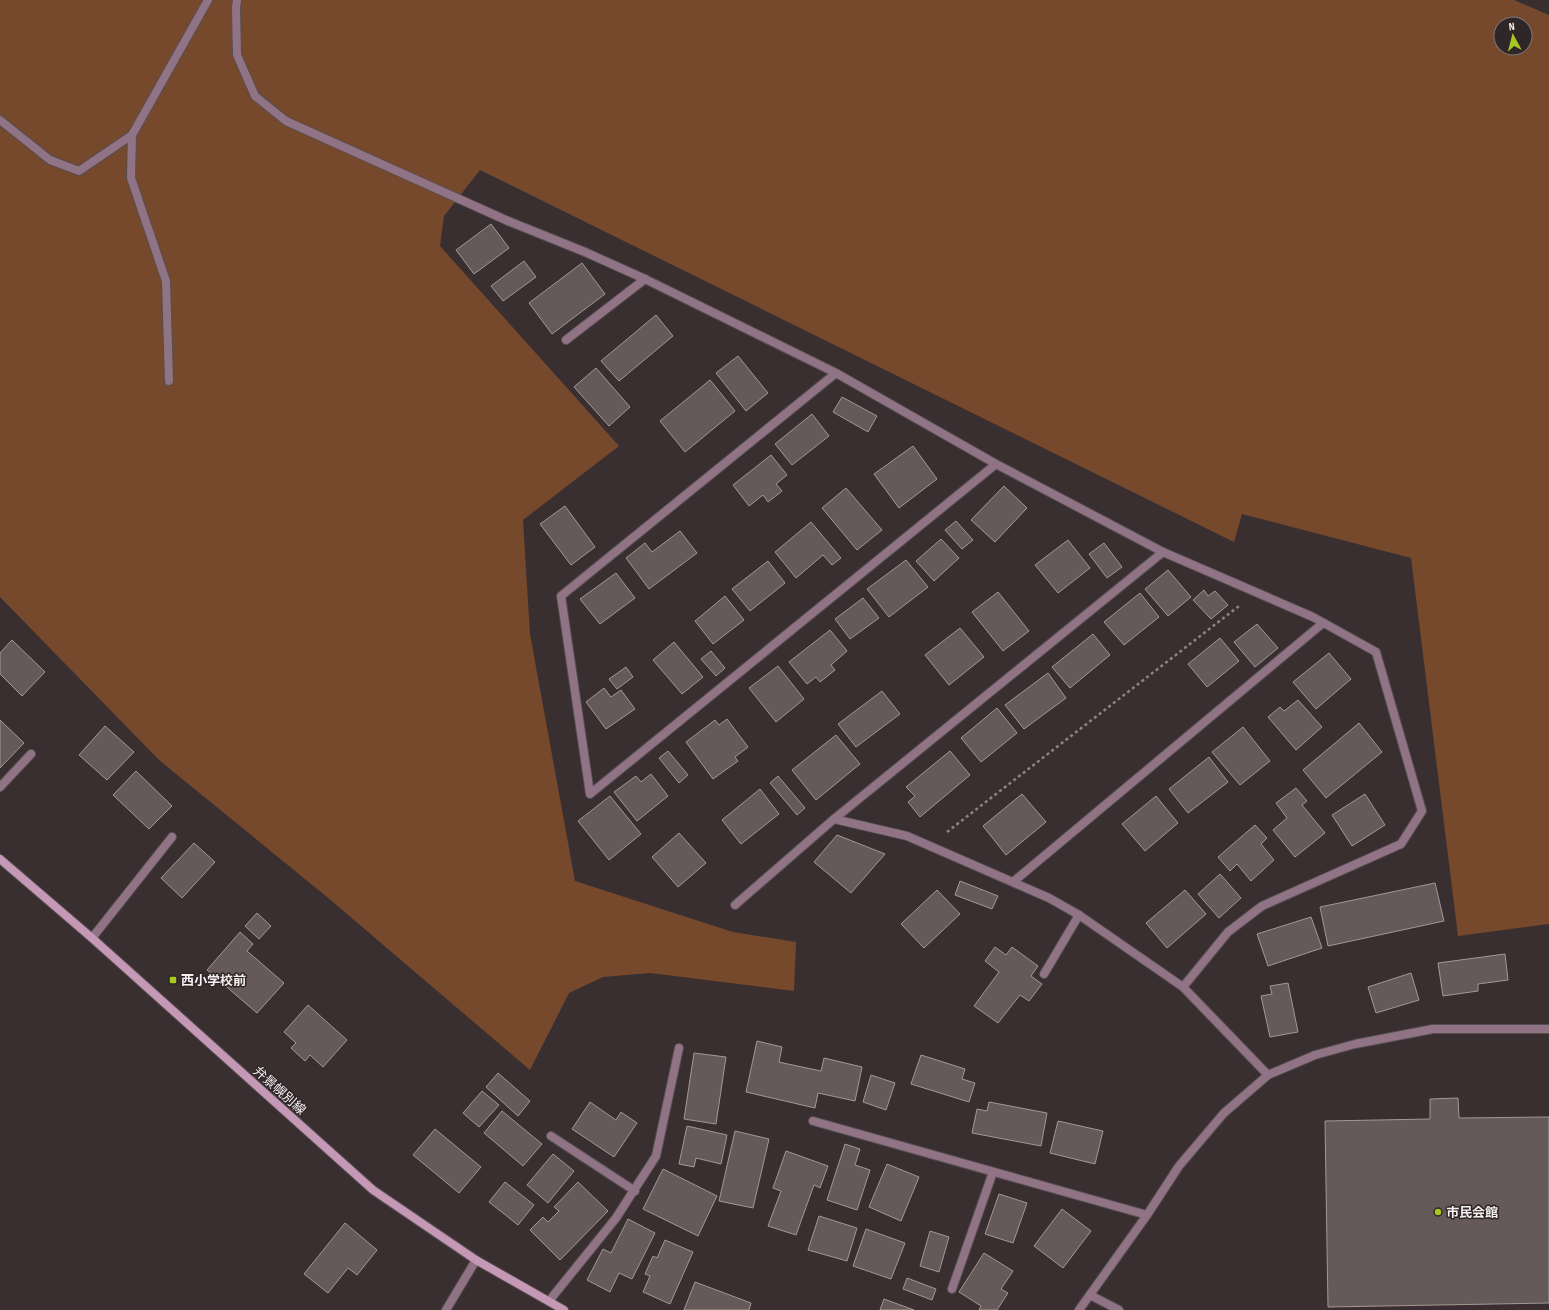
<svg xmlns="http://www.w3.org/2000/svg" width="1549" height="1310" font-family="'Sofia Sans Condensed','Noto Sans JP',sans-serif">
<rect width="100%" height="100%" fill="#392f31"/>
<path fill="#76482c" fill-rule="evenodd" d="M0,0h1514l35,15v909l-91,12 -47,-378 -169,-44 -8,28 -754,-372 -36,46 -4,30 179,200 -96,74 7,114 45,247 158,51 63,10 -2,49 -144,-18 -47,4 -34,16 -39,77 -203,-173 -168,-137 -159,-163zM1501,24h24v24h-24z"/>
<path fill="#655a59" stroke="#a49896" d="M491,224l18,24 -35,26 -18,-24z
M524,261l12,16 -33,24 -12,-15z
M582,263l23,31 -53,40 -23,-31z
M656,315l17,21 -54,45 -18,-20z
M738,356l30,37 -22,18 -30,-38z
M596,368l34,39 -21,19 -35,-39z
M710,380l25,31 -50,41 -25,-31z
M842,397l35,19 -9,16 -35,-20z
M812,414l17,22 -37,29 -17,-21z
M913,446l24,33 -38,29 -25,-34z
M771,455l16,20 -11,9 6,7 -14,11 -5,-7 -14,11 -16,-21z
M1004,486l23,22 -32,34 -24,-22z
M846,488l36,42 -25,20 -35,-42z
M565,506l30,41 -24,18 -31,-41z
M956,521l17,19 -11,9 -17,-19z
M811,522l30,36 -9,7 -9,-10 -27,23 -21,-26z
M680,531l17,22 -48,36 -23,-31 19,-15 7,9z
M941,539l18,19 -25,23 -18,-20z
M1068,540l22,28 -32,25 -23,-28z
M1104,543l18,24 -15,11 -18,-24z
M906,560l22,27 -39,30 -22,-28z
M768,561l17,22 -35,28 -18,-22z
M1168,570l23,27 -23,19 -23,-27z
M616,573l19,25 -35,26 -20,-25z
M1204,590l4,6 7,-5 13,14 -17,14 -18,-19z
M998,592l31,39 -26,20 -31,-39z
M1140,593l19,24 -35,28 -20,-23z
M725,596l19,24 -31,24 -18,-23z
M863,598l16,20 -29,21 -15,-20z
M1257,624l21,24 -23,19 -21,-25z
M960,628l24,29 -35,28 -24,-30z
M830,630l17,21 -16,14 4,5 -15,12 -4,-5 -9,7 -18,-22z
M1093,634l17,21 -40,33 -18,-21z
M1220,638l19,23 -32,26 -19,-23z
M12,640l33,32 -23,24 -22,-22v-21z
M674,642l29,35 -21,17 -29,-34z
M711,651l14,17 -9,8 -15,-17z
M1329,653l22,26 -35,30 -23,-27z
M778,666l26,33 -28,23 -27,-34z
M626,667l7,10 -16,12 -8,-10z
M1048,673l18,25 -42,31 -19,-24z
M604,688l7,9 10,-7 14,19 -29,20 -20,-27z
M882,691l18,23 -44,33 -18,-23z
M1298,700l24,27 -26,23 -28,-33 12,-10 4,4z
M997,708l20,25 -36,29 -20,-24z
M727,719l21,28 -13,10 3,4 -25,18 -27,-37 29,-22 4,5z
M0,720l24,23 -24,25z
M1359,723l23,29 -56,46 -23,-28z
M105,726l29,26 -27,28 -28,-25z
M1243,727l27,34 -30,24 -28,-33z
M836,735l24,29 -44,36 -24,-30z
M668,751l20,24 -9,8 -20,-25z
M950,751l20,24 -50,42 -12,-15 7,-6 -9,-9z
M1209,757l19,25 -40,31 -19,-24z
M136,771l36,35 -23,23 -36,-34z
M651,774l17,22 -31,25 -23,-29 22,-16 5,6z
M778,776l27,32 -8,7 -27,-32z
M1296,788l11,13 -5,4 23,28 -30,24 -22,-27 14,-12 -11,-15z
M760,789l19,25 -38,30 -19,-24z
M1022,794l24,28 -40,33 -23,-29z
M1365,794l20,31 -33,21 -20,-31z
M610,796l31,38 -32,26 -31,-39z
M1156,796l22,27 -33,28 -23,-27z
M1255,825l12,13 -6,6 13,16 -23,21 -14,-17 -7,7 -12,-14z
M679,833l27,30 -28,24 -26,-30z
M837,835l48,19 -34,39 -37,-31z
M194,843l21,19 -33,36 -21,-20z
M1220,874l21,24 -22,20 -21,-24z
M960,881l38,15 -6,13 -37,-14z
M1435,883l9,38 -116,25 -8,-39z
M937,890l23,24 -36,34 -23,-24z
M1185,890l21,24 -39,34 -21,-25z
M257,913l14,13 -12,13 -14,-13z
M1311,917l11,31 -54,18 -11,-32z
M240,932l13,12 -6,7 37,32 -27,30 -50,-43z
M995,947l11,8 6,-8 26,19 -7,10 11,8 -13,17 -9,-6 -22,28 -24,-17 25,-34 -14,-11z
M1505,954l3,26 -30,4v7l-35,5 -5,-33z
M1411,973l8,27 -43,13 -8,-26z
M1288,983l10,49 -28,5 -9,-41 11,-2 -2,-8z
M308,1005l39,35 -24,27 -13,-12 -5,6 -14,-13 5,-5 -12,-11z
M757,1041l25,6 -3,15 9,2 33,7 3,-13 38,9 -7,34 -37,-8 -3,15 -69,-16z
M694,1053l32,4 -10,67 -32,-5z
M921,1055l44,14 -3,10 13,4 -6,19 -58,-18z
M498,1073l32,28 -12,15 -32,-29z
M871,1075l24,8 -9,27 -23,-8z
M482,1091l17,14 -20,22 -16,-14z
M1458,1098l1,20 90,-1v186l-221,4 -3,-186 105,-2v-20z
M590,1102l26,18 5,-8 16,11 -23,34 -42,-28z
M989,1102l58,11 -6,33 -69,-13 5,-24 10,2z
M502,1111l40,33 -19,22 -39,-33z
M1058,1121l45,10 -8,33 -45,-11z
M687,1126l40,9 -6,29 -25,-6 -2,9 -15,-3z
M435,1129l46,38 -22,26 -46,-38z
M735,1131l34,8 -16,69 -34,-7z
M845,1144l15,5 -5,16 15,5 -13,40 -30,-10z
M786,1151l42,15 -8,22 -6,-3 -18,50 -28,-9 13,-35 -8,-3z
M553,1154l21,17 -26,32 -21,-18z
M887,1164l32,13 -18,44 -32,-14z
M663,1169l54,27 -19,40 -55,-27z
M505,1182l29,23 -16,20 -29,-23z
M578,1182l30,29 -48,49 -30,-30 13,-13 5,5 11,-11 -5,-4z
M999,1194l28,9 -14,40 -28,-9z
M1062,1209l29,22 -28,37 -29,-22z
M819,1216l38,12 -10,33 -39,-11z
M628,1219l27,14 -23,46 -13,-6 -9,19 -23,-12 16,-31 8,4z
M345,1223l32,27 -20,25 -9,-7 -20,25 -24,-19z
M866,1229l39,14 -14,36 -38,-13z
M930,1231l19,6 -10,35 -19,-6z
M665,1240l28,12 -23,52 -27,-12 7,-16 -5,-2 8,-18 4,2z
M984,1253l29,18 -12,18 7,4 -11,17h-18l2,-4 -22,-14z
M907,1278l29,11 -4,11 -29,-11z
M695,1282l56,21 -2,7h-65z
M884,1299l30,11h-34z"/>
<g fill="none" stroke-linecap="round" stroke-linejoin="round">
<g stroke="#574e50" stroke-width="10">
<path id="lane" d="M237,0l-1,8 1,47 18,41 31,25 222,100
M0,120l50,40 29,11 53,-36
M566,340l79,-61
M169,381l-3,-100 -35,-103 1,-43 76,-135
M0,787l31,-33
M92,938l80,-101
M1044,974l35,-59
M551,1136l84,55
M952,1289l41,-117
M1090,1295l29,15"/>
</g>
<g stroke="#574e50" stroke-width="10">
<path id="street" d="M508,221l77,31 60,27 191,94 160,91 167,88 150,65 63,35 46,159 -21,33 -139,62 -34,26 -45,55
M836,373l-275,223 29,198 406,-330
M834,819l73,17 142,62 30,17 104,72 85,88
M1013,882l310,-259
M735,905l99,-86 329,-267
M813,1121l334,94
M549,1301l67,-83 40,-62 23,-108
M446,1310l30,-50
M1079,1310l68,-95 32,-49 45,-53 44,-38 47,-20 40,-11 78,-15h116"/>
</g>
<g stroke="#574e50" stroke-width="10">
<path id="secondary" d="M0,859l92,79 281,252 103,70 88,50"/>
</g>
<path stroke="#8c8485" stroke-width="2.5" stroke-dasharray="3 3" stroke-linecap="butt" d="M947,832l292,-226"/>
<use href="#lane" stroke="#907486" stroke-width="8"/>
<use href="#street" stroke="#907486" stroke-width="8"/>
<use href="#secondary" stroke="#c599b5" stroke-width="8"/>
</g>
<g fill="#a6c821" stroke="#2f2628" stroke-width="1.5">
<rect x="169" y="976" width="8" height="8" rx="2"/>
<circle cx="1438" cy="1212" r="4"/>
</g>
<g text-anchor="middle" stroke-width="3" stroke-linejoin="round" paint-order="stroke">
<g font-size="13" font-weight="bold" fill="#f6f0f1" stroke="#2f2628" text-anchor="start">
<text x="181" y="985">西小学校前</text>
<text x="1446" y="1217">市民会館</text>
</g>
<g font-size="13" fill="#f6f0f1" stroke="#2f2628">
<text transform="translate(280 1090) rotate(42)" y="5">弁景幌別線</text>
</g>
</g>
<g transform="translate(1513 36) rotate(353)"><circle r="19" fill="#2f2628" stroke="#7f7778"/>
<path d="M0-3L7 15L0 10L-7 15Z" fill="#a6c821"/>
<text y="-6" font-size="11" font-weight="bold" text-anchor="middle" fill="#f6f0f1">N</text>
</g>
</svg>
